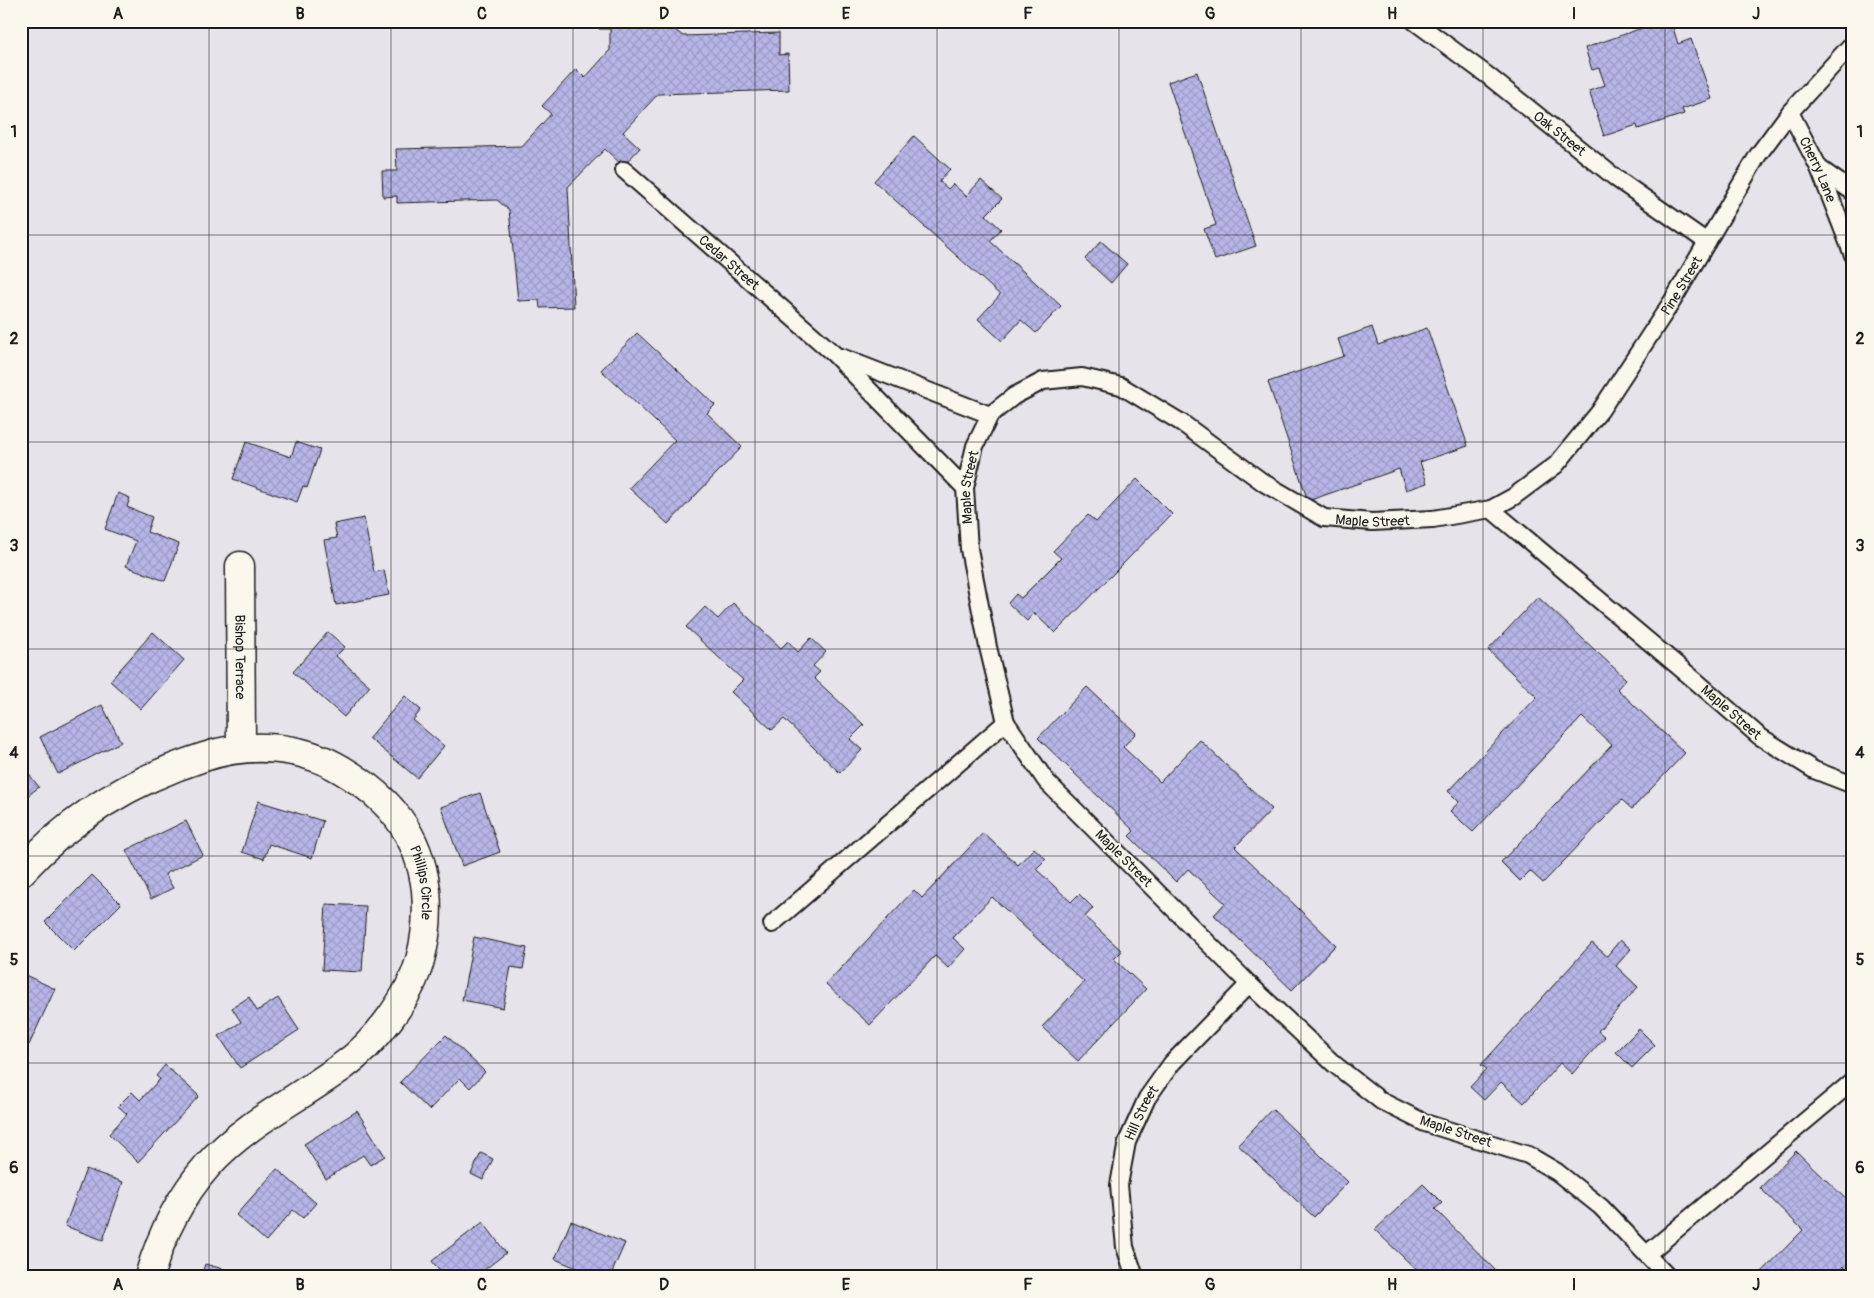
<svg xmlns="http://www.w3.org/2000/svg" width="1874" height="1298" font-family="Pangolin,sans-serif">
<defs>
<pattern id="building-cross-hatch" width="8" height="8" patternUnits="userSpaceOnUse" patternTransform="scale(1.25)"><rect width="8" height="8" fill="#b7b5e7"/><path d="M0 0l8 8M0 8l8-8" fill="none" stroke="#9d9bc6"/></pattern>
</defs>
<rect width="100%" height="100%" fill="#e7e3ea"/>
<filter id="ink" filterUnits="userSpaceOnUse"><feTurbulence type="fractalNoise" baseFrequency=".02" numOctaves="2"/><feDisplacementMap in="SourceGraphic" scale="10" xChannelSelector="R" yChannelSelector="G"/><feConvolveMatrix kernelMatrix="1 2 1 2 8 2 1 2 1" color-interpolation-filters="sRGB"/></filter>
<g filter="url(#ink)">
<path fill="url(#building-cross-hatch)" stroke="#1c1c1c" d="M21,21h8l-8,28z
M598,21h72l1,6 12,9 96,-3v22l9,-1 1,36 -131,4 -35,38 17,16 -17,18 -18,-17 -37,38 6,120 -34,1 -1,-8 -21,1 -9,-91 -12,-10 -100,3v-7l-14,1 -1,-26h15l-1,-22 126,-3 29,-32 -9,-8 34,-37 9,9 25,-28v-21h-11z
M1662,21h9l7,23 13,-5 21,60 -30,10 2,5 -46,15 -1,-4 -33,11 -15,-45 16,-6 -6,-17 -7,2 -7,-22z
M1197,72l59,174 -41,14 -11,-31 12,-4 -48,-143z
M914,136l36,33 -11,12 9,8 5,-5 13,12 15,-16 21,19 -16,16 15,14 -11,12 71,65 -25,27 -15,-13 -19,21 -24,-22 22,-24 -126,-114z
M1101,241l26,23 -16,19 -26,-24z
M1372,327l6,18 49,-17 41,118 -48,16 7,21 -21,7 -7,-21 -91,32 -40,-119 76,-26 -6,-17z
M637,333l78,72 -8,8 35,34 -74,77 -39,-36 46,-48 -74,-70z
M246,442l45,15 5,-15 24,8 -13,38 -4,-2 -6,16 -64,-23z
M1137,479l35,35 -117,119 -21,-20 -7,8 -19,-18 8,-9 5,4 40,-40 -8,-7 35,-36 8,7z
M118,493l12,5 -3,9 25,10 -5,15 32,12 -14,37 -39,-15 10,-25 -31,-12z
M364,518l10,54 10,-2 5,25 -53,10 -12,-65 13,-2 -3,-14z
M1538,597l88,82 -9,10 68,64 -53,56 -10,-9 -79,83 -13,-12 -10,10 -19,-19 111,-117 -30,-28 -109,115 -23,-21 9,-9 -11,-11 89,-94 -49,-47z
M733,603l48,45 7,-7 10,11 13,-14 15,14 -13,14 7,6 -6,6 50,47 -14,14 12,11 -22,23 -56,-54 -12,11 -41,-38 12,-12 -57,-53 19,-20 13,12z
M153,632l31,28 -43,49 -31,-28z
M328,632l17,15 -9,9 34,30 -26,31 -51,-45z
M1087,687l49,46 -13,14 37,35 40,-42 72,69 -37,38 101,98 -44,45 -78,-75 11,-12 -37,-34 -12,13 -47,-46 5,-5 -96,-93z
M405,696l16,14 -8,10 31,26 -27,32 -48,-40z
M102,705l19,37 -63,32 -18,-37z
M21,764l18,23 -18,14z
M480,793l20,59 -38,14 -21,-59z
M258,801l65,20 -11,37 -43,-14 -5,15 -22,-7z
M186,821l17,34 -38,19 8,14 -22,11 -25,-49z
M983,833l35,32 16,-17 12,11 -10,10 35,33 8,-8 14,14 -8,9 37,34 -8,8 32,30 -68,72 -36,-34 42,-45 -92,-85 -39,41 12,11 -17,19 -13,-12 -65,69 -44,-41 88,-94 8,8z
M92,875l29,29 -47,47 -29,-29z
M326,904l40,2 -4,66 -40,-2z
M474,937l53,11 -4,21 -12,-2 -8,41 -41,-8z
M1620,940l11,9 -15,17 22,21 -40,44 7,6 -33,37 -12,-11 -36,40 -23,-21 -17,18 -14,-13 17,-18 -6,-4 111,-122 15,13z
M21,973l34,16 -26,56 -8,-3z
M249,997l8,14 21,-13 21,32 -59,38 -21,-32 22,-14 -9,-14z
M1639,1029l16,16 -23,23 -16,-16z
M446,1035l39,37 -15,16 -10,-10 -31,32 -29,-28z
M165,1065l34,31 -61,66 -29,-28 18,-20 -9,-8 14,-14 8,8 20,-21 -4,-3z
M1272,1109l76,73 -34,35 -76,-72z
M357,1111l28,45 -15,9 -7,-10 -37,24 -22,-35z
M1796,1151l54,52 3,-3v76l-10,-10 -10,11h-76l46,-47 -43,-42z
M481,1153l12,6 -10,21 -12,-6z
M86,1169l37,13 -20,58 -38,-14z
M277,1169l39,34 -13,15 -10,-8 -27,31 -30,-26z
M1423,1184l19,19 -7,6 67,68h-78l-49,-47z
M571,1221l54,22 -15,34h-12l-43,-18z
M483,1222l23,31 -31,24h-31l-12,-16z
M205,1264l40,11 -1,2h-43z"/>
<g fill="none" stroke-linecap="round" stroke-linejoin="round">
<g stroke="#1c1c1c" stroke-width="20">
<g id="service">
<path id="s1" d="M1414,21l73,54 130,104 90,63"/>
<path id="s2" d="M1790,112l29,56 34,87"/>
<path d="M1819,168l34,24"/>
<path id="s3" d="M624,170l210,184 131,134"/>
<path d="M841,357l149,58"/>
<path id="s4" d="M1491,509l22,-12 43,-32 44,-54 73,-111 85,-145 32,-43 63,-69"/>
<path d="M772,924l234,-202"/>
<path d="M1647,1254l206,-173"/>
<path id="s5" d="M1135,1277l-10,-30 -6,-62 8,-43 20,-44 25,-35 77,-79"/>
<path id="s6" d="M1668,1277l-67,-70 -44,-35 -29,-17 -103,-32 -44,-22 -47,-37 -85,-80 -203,-203 -40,-59 -18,-75 -19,-98 -4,-61 10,-42 15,-31 24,-19 29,-15 39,-4 39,9 61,37 82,60 60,35 48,4 61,-3 58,-10 206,173 62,54 55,34 39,15"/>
</g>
</g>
<g stroke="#1c1c1c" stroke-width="31">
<g id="minor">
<path id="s7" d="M240,566l1,182"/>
<path id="s8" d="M21,872c50,-55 114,-93 183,-115 45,-15 97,-12 138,13 47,28 77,63 84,120 2,22 0,48 -6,70 -10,38 -46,84 -77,106 -45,33 -97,57 -135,99 -29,33 -47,70 -59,112"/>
</g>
</g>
<use href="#service" stroke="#fbf7ec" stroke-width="16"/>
<use href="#minor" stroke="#fbf7ec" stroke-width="28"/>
</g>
</g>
<path fill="none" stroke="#1c1c1c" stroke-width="1" stroke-opacity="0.55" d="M209,21v1256M391,21v1256M573,21v1256M755,21v1256M937,21v1256M1119,21v1256M1301,21v1256M1483,21v1256M1665,21v1256M21,235h1832M21,442h1832M21,649h1832M21,856h1832M21,1063h1832"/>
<g text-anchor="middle" stroke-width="4" stroke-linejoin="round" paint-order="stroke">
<g font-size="14" fill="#1c1c1c" stroke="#fbf7ec">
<text dy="5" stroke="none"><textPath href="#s1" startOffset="184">Oak Street</textPath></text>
<text dy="5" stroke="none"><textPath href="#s2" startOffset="64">Cherry Lane</textPath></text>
<text dy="5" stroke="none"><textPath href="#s3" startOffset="140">Cedar Street</textPath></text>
<text dy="5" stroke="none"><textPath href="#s4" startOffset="298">Pine Street</textPath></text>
<text dy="5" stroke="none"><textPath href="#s6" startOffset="1118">Maple Street</textPath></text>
<text dy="5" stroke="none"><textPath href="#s6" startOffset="1628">Maple Street</textPath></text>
<text dy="5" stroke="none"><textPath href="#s7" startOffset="91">Bishop Terrace</textPath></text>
<text dy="5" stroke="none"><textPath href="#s6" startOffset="2062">Maple Street</textPath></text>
<text transform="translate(1124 858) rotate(45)" y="5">Maple Street</text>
<text dy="5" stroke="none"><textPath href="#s8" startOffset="506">Phillips Circle</textPath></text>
<text dy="5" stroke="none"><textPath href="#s5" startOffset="170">Hill Street</textPath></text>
<text transform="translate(1456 1131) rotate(18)" y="5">Maple Street</text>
</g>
</g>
<rect width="1874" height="1298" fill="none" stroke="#fbf7ec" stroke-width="55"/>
<rect x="28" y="28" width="1818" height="1242" fill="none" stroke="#1c1c1c" stroke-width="2"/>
<g font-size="16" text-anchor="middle" font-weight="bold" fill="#1c1c1c">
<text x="118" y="19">A</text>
<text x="300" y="19">B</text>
<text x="482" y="19">C</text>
<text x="664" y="19">D</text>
<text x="846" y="19">E</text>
<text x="1028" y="19">F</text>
<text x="1210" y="19">G</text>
<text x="1392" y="19">H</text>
<text x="1574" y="19">I</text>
<text x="1756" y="19">J</text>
<text x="14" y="137">1</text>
<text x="1860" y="137">1</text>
<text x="14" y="344">2</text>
<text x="1860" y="344">2</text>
<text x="14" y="551">3</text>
<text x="1860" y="551">3</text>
<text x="14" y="758">4</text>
<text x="1860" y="758">4</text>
<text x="14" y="965">5</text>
<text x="1860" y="965">5</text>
<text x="14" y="1173">6</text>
<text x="1860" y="1173">6</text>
<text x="118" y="1290">A</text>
<text x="300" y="1290">B</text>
<text x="482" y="1290">C</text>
<text x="664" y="1290">D</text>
<text x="846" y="1290">E</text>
<text x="1028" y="1290">F</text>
<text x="1210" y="1290">G</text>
<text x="1392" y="1290">H</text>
<text x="1574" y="1290">I</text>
<text x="1756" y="1290">J</text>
</g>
</svg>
